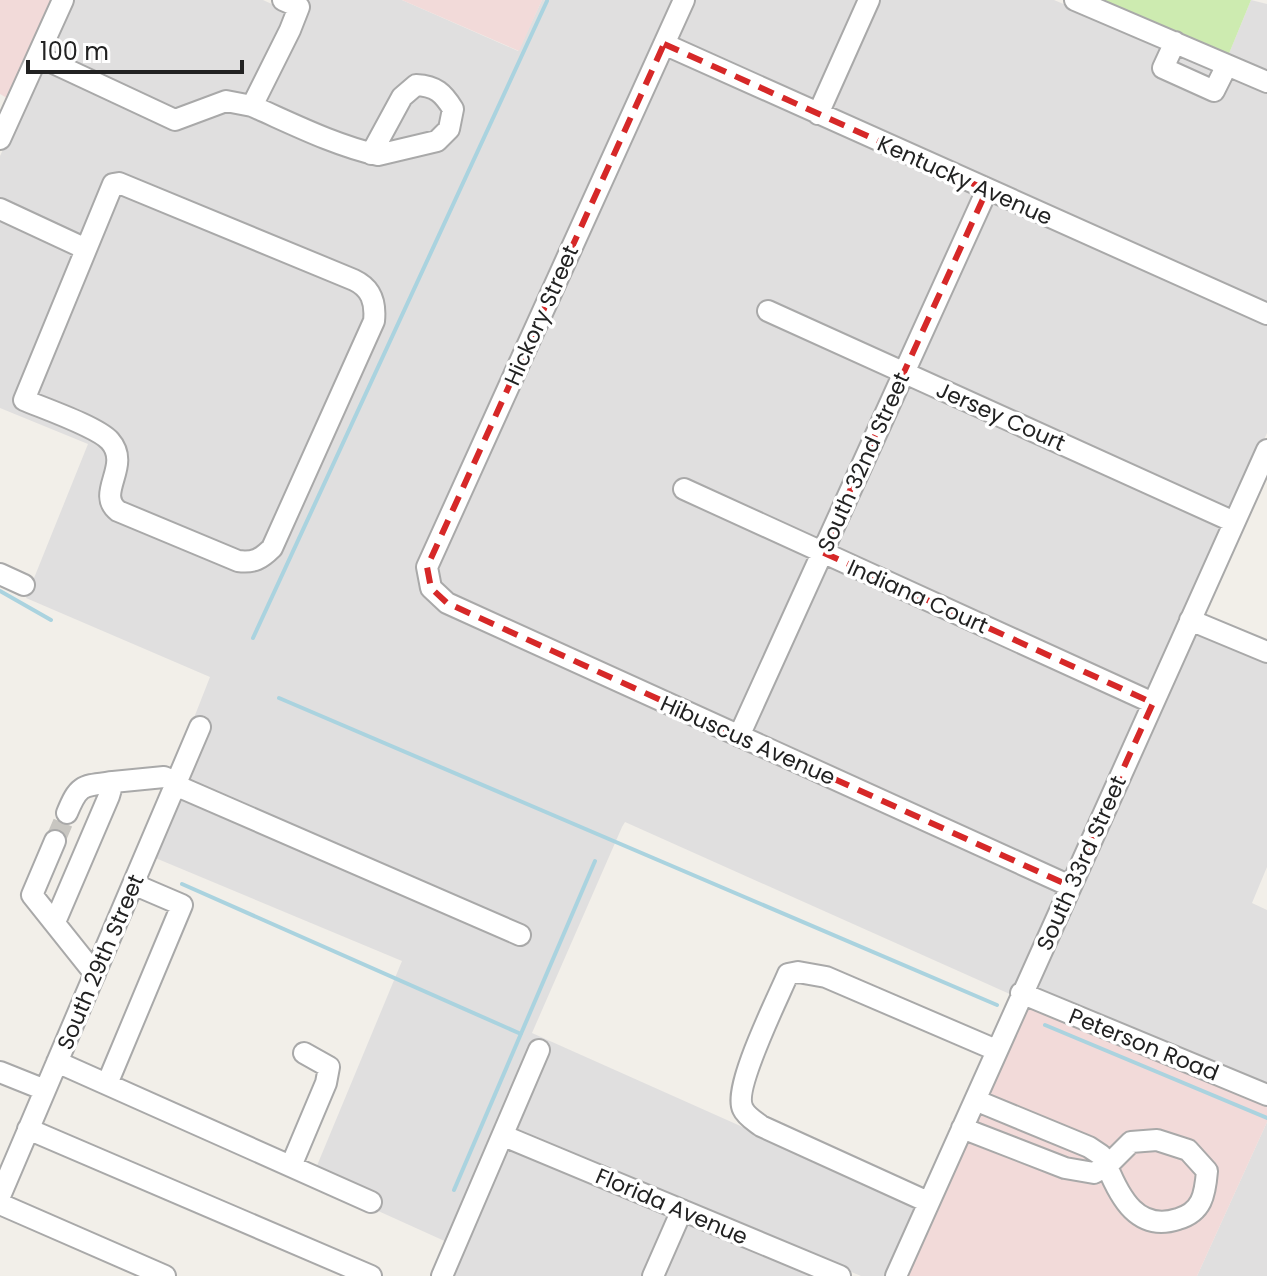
<svg xmlns="http://www.w3.org/2000/svg" width="1267" height="1276" font-family="Poppins,sans-serif">
<rect width="100%" height="100%" fill="#f2efe9"/>
<path fill="#e0dfdf" d="M71,0h192l26,12 -40,85 -73,14 -128,-59z
M302,0h100l116,51 24,-51h134l-256,589 5,8h3l632,294 -48,104 -387,-173 -3,5 -90,206 386,172 -30,71h-27l-360,-151 -52,118 -73,-33 5,-13 -65,-29 86,-207 -249,-104 57,-134 -14,-6 -24,57 38,-97 -184,-79 62,-154 -88,-36v-252l41,-89 131,60 54,-18 24,5z
M692,0h169l-46,103 -141,-63z
M877,0h177l213,90v215l-439,-196z
M1251,0l16,4v69l-39,-17z
M667,55l310,139 -77,167 -136,-60 -6,14 135,62 -75,165 -137,-63 -7,14 138,64 -76,168 -285,-129 -14,-13 -2,-15z
M990,200l277,123v110l-36,79 -317,-145z
M907,382l317,145 -74,165 -318,-144z
M825,563l318,144 -76,169 -318,-145z
M1194,630l73,31v206l-15,36 15,7v176l-236,-97z
M1267,1122v154h-70z
M507,1146l165,69 -27,61h-195z
M686,1221l132,55h-157z"/>
<path fill="#f2dad9" d="M0,0h54l-47,98 -7,-4z
M402,0h140l-23,51z
M1025,1004l242,100v18l-70,154h-293z"/>
<path fill="#cdebb0" d="M1096,0h155l-23,56z"/>
<g fill="none" stroke-linecap="round" stroke-linejoin="round">
<path stroke="#aad3df" stroke-width="4" d="M0,591l51,29
M253,638l294,-637
M279,698l718,307
M182,884l339,150
M1045,1025l222,93
M454,1190l141,-329"/>
<path stroke="#c8c6c1" stroke-width="20" stroke-dasharray="20 10" stroke-linecap="butt" d="M55,841l12,-28"/>
<g stroke="#a9a9a9" stroke-width="24">
<path id="minor" d="M684,0l-257,567 4,21 16,15 623,283
M1075,0l192,82
M1175,42l-12,26 51,23 13,-26
M664,44l603,270
M38,56l137,64 51,-19 26,5 38,-76 9,-23 -16,-7
M252,106c41,18 82,39 126,49l59,-14 12,-12 4,-20c-10,-16 -17,-23 -37,-24l-14,12 -31,57
M818,114l51,-114
M0,139l63,-139
M119,183l235,97c17,8 22,22 20,41l-102,227c-11,11 -18,15 -34,13l-120,-50c-23,-18 14,-45 -8,-70 -12,-14 -67,-33 -86,-41l89,-216z
M0,209l86,40
M768,311l466,211
M684,489l469,214
M0,574l24,11
M1190,620l77,32
M739,736l248,-546
M113,782l51,-5 12,5
M175,785l345,150
M55,841l-23,54 63,79
M55,922l54,-126 4,-14c-31,4 -34,2 -46,31
M1021,993l246,102
M57,1062l314,140
M0,1072l45,18
M107,1084l75,-179 -49,-21
M962,1128l103,40 29,5 13,-7 -6,-11 -12,-8 -114,-47
M28,1129l343,147
M504,1136l336,140
M1157,1140l31,10 19,21c-2,24 -5,41 -29,48 -40,13 -58,-21 -71,-53l24,-24z
M291,1166l35,-83 3,-16 -25,-14
M0,1196l200,-469
M928,1202l-167,-76c-5,-4 -15,-10 -18,-17 -11,-20 35,-111 45,-135l10,-2 28,5 170,73
M0,1204l165,72
M442,1276l97,-226
M653,1276l29,-66
M896,1276l371,-826"/>
</g>
<use href="#minor" stroke="#fff" stroke-width="20"/>
</g>
<path fill="none" stroke="#d62828" stroke-width="6" stroke-dasharray="16 10" stroke-linejoin="round" d="M664,44l323,146 -165,362 331,151 -83,183 -623,-283 -16,-15 -4,-21z"/>
<g text-anchor="middle" stroke-width="7" stroke-linejoin="round" paint-order="stroke">
<g font-size="22" fill="#222" stroke="#fff">
<text transform="translate(965 180) rotate(24)" y="8">Kentucky Avenue</text>
<text transform="translate(541 315) rotate(-66)" y="8">Hickory Street</text>
<text transform="translate(1001 416) rotate(24)" y="8">Jersey Court</text>
<text transform="translate(863 462) rotate(-66)" y="8">South 32nd Street</text>
<text transform="translate(918 596) rotate(24)" y="8">Indiana Court</text>
<text transform="translate(748 740) rotate(24)" y="8">Hibuscus Avenue</text>
<text transform="translate(1081 863) rotate(-66)" y="8">South 33rd Street</text>
<text transform="translate(100 962) rotate(-67)" y="8">South 29th Street</text>
<text transform="translate(1144 1044) rotate(22)" y="8">Peterson Road</text>
<text transform="translate(672 1206) rotate(23)" y="8">Florida Avenue</text>
</g>
</g>
<path d="M28 60v12h214v-12" fill="none" stroke="#222222" stroke-width="4"/>
<text x="40" y="60" font-size="24" fill="#222222" stroke="#ffffff" stroke-width="6" paint-order="stroke">100 m</text>
</svg>
